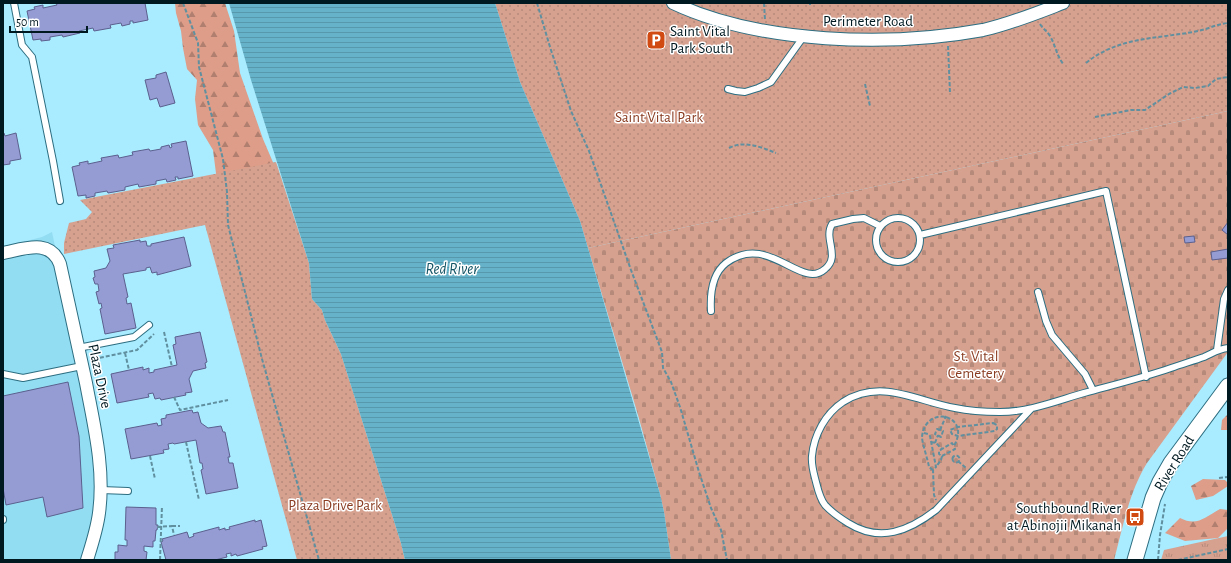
<svg xmlns="http://www.w3.org/2000/svg" width="1231" height="563" font-family="'Alegreya Sans',sans-serif">
<defs>
<pattern id="grass-tufts" width="24" height="20" patternUnits="userSpaceOnUse"><rect width="24" height="20" fill="#d6a18f"/><path d="M3 7l-1-3M5 7V3M7 7l1-3M15 17l-1-3M17 17v-4M19 17l1-3" fill="none" stroke="#b68a7b"/></pattern>
<pattern id="forest-firs" width="22" height="20" patternUnits="userSpaceOnUse"><rect width="22" height="20" fill="#dd9d88"/><path d="M5 1l3.5 6h-7zM16 11l3.5 6h-7z" fill="#b17f6f"/></pattern>
<pattern id="cemetery-stones" width="16" height="16" patternUnits="userSpaceOnUse"><rect width="16" height="16" fill="#d6a18f"/><path d="M2 7V4a2 2 0 0 1 4 0v3zM10 15v-3a2 2 0 0 1 4 0v3z" fill="#b68a7b"/></pattern>
<pattern id="park-dots" width="8" height="8" patternUnits="userSpaceOnUse"><rect width="8" height="8" fill="#d6a18f"/><path d="M2 2h.1M6 6h.1" fill="none" stroke="#b68a7b" stroke-width="1.8" stroke-linecap="round"/></pattern>
<pattern id="water-rules" width="6" height="5" patternUnits="userSpaceOnUse"><rect width="6" height="5" fill="#66b2c9"/><path d="M0 2.5h6" fill="none" stroke="#5798ac"/></pattern>
</defs>
<rect width="100%" height="100%" fill="#a9ebff"/>
<path fill="#93ddf3" d="M52,232l48,228 -13,100h-84v-313l39,-10z"/>
<path fill="url(#grass-tufts)" d="M1228,536v24h-67l3,-10z"/>
<path fill="url(#forest-firs)" d="M175,3h50l9,28 6,42 23,66 12,28 -58,14 -4,-31 -15,-25 -3,-26 2,-19 -10,-11 -4,-21 -2,-17 -5,-18z
M1228,414v16h-7l1,-10z
M1203,479l22,1 3,3v3l-15,10 -17,4 -5,-14z
M1220,509l8,1v18l-10,10 -33,3 -20,-8 15,-15c17,9 25,-1 40,-9z"/>
<path fill="url(#cemetery-stones)" d="M1228,111v241l-81,111c-18,29 -24,64 -33,97h-443l-7,-48 -4,-18 -22,-79 -50,-167z"/>
<path fill="url(#park-dots)" d="M495,3h733v108l-640,137 -8,-27 -60,-139z
M276,162l33,101 3,36 10,11 3,10 16,34 60,189 4,17h-108l-92,-335 -141,29v-11l5,-20 17,-4 6,-7 -12,-12z"/>
<path fill="url(#water-rules)" d="M229,3h266l25,79 60,139 80,273 4,18 7,48h-266l-4,-17 -60,-189 -16,-34 -3,-10 -10,-11 -3,-36 -58,-183z"/>
<path fill="#959cd4" stroke="#5b608d" d="M56,3h89l3,17 -15,3v-2h-3v3l-8,2 -1,-3 -11,2 1,3 -17,3 -1,-3 -14,3 1,2 -17,4 -1,-2 -12,2v3l-9,1v-2l-8,1 -6,-29 8,-2 -1,-2 9,-2v3l14,-3z
M166,72l9,31 -15,4 -3,-9 -7,2 -5,-20 11,-2v-3z
M3,133h1l1,3 11,-3 5,26 -11,2v3l-7,1z
M186,141l7,35 -15,3v-2h-3l1,3 -9,2 -1,-3 -10,2v3l-17,3 -1,-3 -13,3v3l-17,3 -1,-2 -12,2v3l-9,2v-3l-8,1 -6,-29 8,-2 -1,-2 9,-2v3l14,-3 -1,-3 17,-3 1,3 14,-3 -1,-3 17,-3 1,2 11,-2v-2l8,-2 1,3 2,-1 -1,-3z
M1228,222v13l-6,-5z
M1194,236l1,6 -10,1 -1,-6z
M184,237l7,29 -34,9v-3l-5,1 -2,-6 -4,1v2l-23,4 5,23 -2,1 1,6 4,-1 5,25 -31,6 -5,-25 2,-1 -1,-5 -2,1 -3,-12 3,-1 -1,-7h-3l-2,-6 2,-1 -1,-6 12,-3 4,-7 -3,-12 7,-1 -1,-3 27,-5v2l6,-1 1,5h4v-2z
M1228,249v9l-16,2 -1,-8z
M200,332l7,30 -2,1 1,5 -13,3 -4,8 3,13 -7,1 1,2 -25,5 -1,-2 -5,1 -2,-6 -5,1 1,3 -32,6 -6,-29 32,-7v3l6,-2v5l5,-1v-2l23,-5 -4,-20 3,-1 -1,-7z
M68,382l11,54 4,72 -36,9 -4,-20 -37,8 -3,-17v-92z
M192,410l1,3 5,-1 3,11 7,5 13,-2 2,6h2l5,25h-2l1,6h4l5,25 -32,6 -5,-24 2,-1 -1,-6h-2l-4,-23 -22,4 -1,-1 -5,1 1,5 -6,1 1,3 -33,6 -6,-30 32,-6 1,3 4,-1 -1,-6 5,-1v-3z
M126,507l30,1v17h2l-1,5h-1l-1,11h-2v6l-9,-1v5l3,1 -1,8h-31v-8h3v-7l9,1v-6h-2z
M255,520v2l6,-2 6,26 -5,1 1,2 -26,7 -1,-2 -5,2v-3l-5,1 1,3 -12,3h-49l-5,-18 2,-1 -1,-2 25,-7 2,6 5,-2 -1,-2 26,-7v3l6,-2v2l5,-1 -1,-2z"/>
<g fill="none" stroke-linecap="round" stroke-linejoin="round">
<g stroke="#2d6e81" stroke-width="8">
<path id="service" d="M14,3l8,42 10,12 21,104 7,40
M728,89l8,2 9,1 13,-4 13,-6 33,-46
M876 240a22 22 0 1 1 44 0a22 22 0 1 1-44 0Z
M920,235l186,-44 40,186
M1038,292l8,29 6,14 33,39 8,16
M711,311c-1,-17 1,-37 15,-48 42,-32 75,28 99,6 16,-13 -2,-30 7,-45l21,-5 11,-1 16,8
M78,348l56,-11 15,-12
M1217,350l7,-51 4,-9
M3,374l20,4 59,-12
M1031,409l-95,101c-27,21 -56,33 -88,13 -8,-5 -16,-10 -23,-18 -5,-6 -7,-15 -9,-23 -2,-8 -5,-17 -4,-26 2,-21 13,-42 31,-54 38,-24 73,-1 112,6 14,3 30,4 45,4 29,0 56,-11 84,-19 29,-8 58,-15 87,-25 11,-4 22,-7 33,-11 9,-4 14,-8 24,-9
M101,490l27,1
M3,520v-1"/>
</g>
<g stroke="#2d6e81" stroke-width="14">
<path id="minor" d="M673,3c87,41 217,44 310,27 27,-6 54,-17 80,-27
M3,253c21,-4 47,-15 57,11 9,40 17,79 26,119 8,43 19,86 13,130 -2,16 -7,31 -12,47"/>
</g>
<g stroke="#2d6e81" stroke-width="17">
<path id="tertiary" d="M1135,560l18,-62 7,-16 11,-19 57,-77"/>
</g>
<path stroke="#60909f" stroke-width="2" stroke-dasharray="4 2" stroke-linecap="butt" d="M183,3l15,40 1,24 24,92 4,33 1,33 34,134 57,201
M537,3l13,44 21,64 18,40 42,119 31,82 1,16 8,14 9,25 19,65 12,36 10,22 6,30
M764,3l1,17
M810,3v2
M1040,24c3,5 7,7 10,12 6,10 6,19 14,29
M948,46l2,47
M1086,63c33,-27 73,-24 112,-32 10,-2 19,-7 30,-8
M865,84l5,22
M1095,117l36,-7h14l24,-16 14,-7 12,1 13,-2 8,-7 12,-2
M729,148c15,-8 32,-1 47,5
M164,332l8,35
M125,353l4,17
M94,359l43,-9 17,-16
M174,397l6,13 48,-10
M993,423l4,2v4l-2,2 -37,5 -6,-2 -2,-4 8,-3z
M937,429l6,2 -2,6 -6,-3z
M940,430l6,-14
M924,433l4,1 2,2 6,31 -3,3 1,25 2,5
M186,442l13,58
M931,442l5,1 6,6 -3,2v3l3,2 -1,4 -5,7
M935,443l3,-8
M952.5 459a3.5 3.5 0 1 1 7 0a3.5 3.5 0 1 1-7 0Z
M150,456l5,23
M942,456l13,-7 -1,-3
M958,461l8,7
M933,470l-4,-3c-1,-7 -7,-24 -7,-30 3,-33 50,-23 32,9l-2,-3 -10,6
M1219,478l9,-1
M172,526h8
M157,527l15,-1 2,9
M160,560l2,-54
M1158,560l2,-25 5,-31
M1178,560l50,-11"/>
<use href="#service" stroke="#fff" stroke-width="6"/>
<use href="#minor" stroke="#fff" stroke-width="12"/>
<use href="#tertiary" stroke="#fff" stroke-width="15"/>
</g>
<defs>
<g id="parking-square" transform="scale(1)"><rect x="-9" y="-9" width="18" height="18" rx="4" fill="#d04a12" stroke="#fff"/><path d="M-3.5-5.5H1a3.5 3.5 0 0 1 0 7H-1V5.5H-3.5ZM-1-3.4V-.6H.8a1.4 1.4 0 0 0 0-2.8Z" fill="#fff"/></g>
<g id="bus-square" transform="scale(1)"><rect x="-9" y="-9" width="18" height="18" rx="4" fill="#d04a12" stroke="#fff"/><path d="M-5-6H5V4H4V6H2V4H-2V6H-4V4H-5ZM-3.5-4V0h7V-4ZM-3.5 1.2v1.5H-2V1.2ZM2 1.2v1.5H3.5V1.2Z" fill="#fff"/></g>
</defs>
<g fill-rule="evenodd">
<use href="#parking-square" x="656" y="40"/>
<use href="#bus-square" x="1135" y="517"/>
</g>
<g text-anchor="middle" stroke-width="3" stroke-linejoin="round" paint-order="stroke">
<g font-size="15" fill="#001920" stroke="#fff">
<text x="868" y="26">Perimeter Road</text>
<text transform="translate(100 376) rotate(78)" y="5">Plaza Drive</text>
<text transform="translate(1174 463) rotate(-58)" y="5">River Road</text>
</g>
<g font-size="15" fill="#001920" stroke="#fff" text-anchor="start">
<text x="670" y="36">Saint Vital<tspan x="670" dy="17">Park South</tspan></text>
<text x="1121" y="513" text-anchor="end">Southbound River<tspan x="1121" dy="17">at Abinojii Mikanah</tspan></text>
</g>
<g font-size="15" fill="#8a3d22" stroke="#fff">
<text x="659" y="122">Saint Vital Park</text>
<text x="976" y="361">St. Vital<tspan x="976" dy="17">Cemetery</tspan></text>
<text x="335" y="510">Plaza Drive Park</text>
</g>
<g font-size="16" font-style="italic" fill="#145565" stroke="#fff">
<text x="452" y="274">Red River</text>
</g>
</g>
<rect width="1231" height="563" fill="none" stroke="#001920" stroke-width="8"/>
<path d="M10 26v6h77v-6" fill="none" stroke="#001920" stroke-width="2"/>
<text x="16" y="26" font-size="12" fill="#001920" stroke="#ffffff" stroke-width="3" paint-order="stroke">50 m</text>
</svg>
